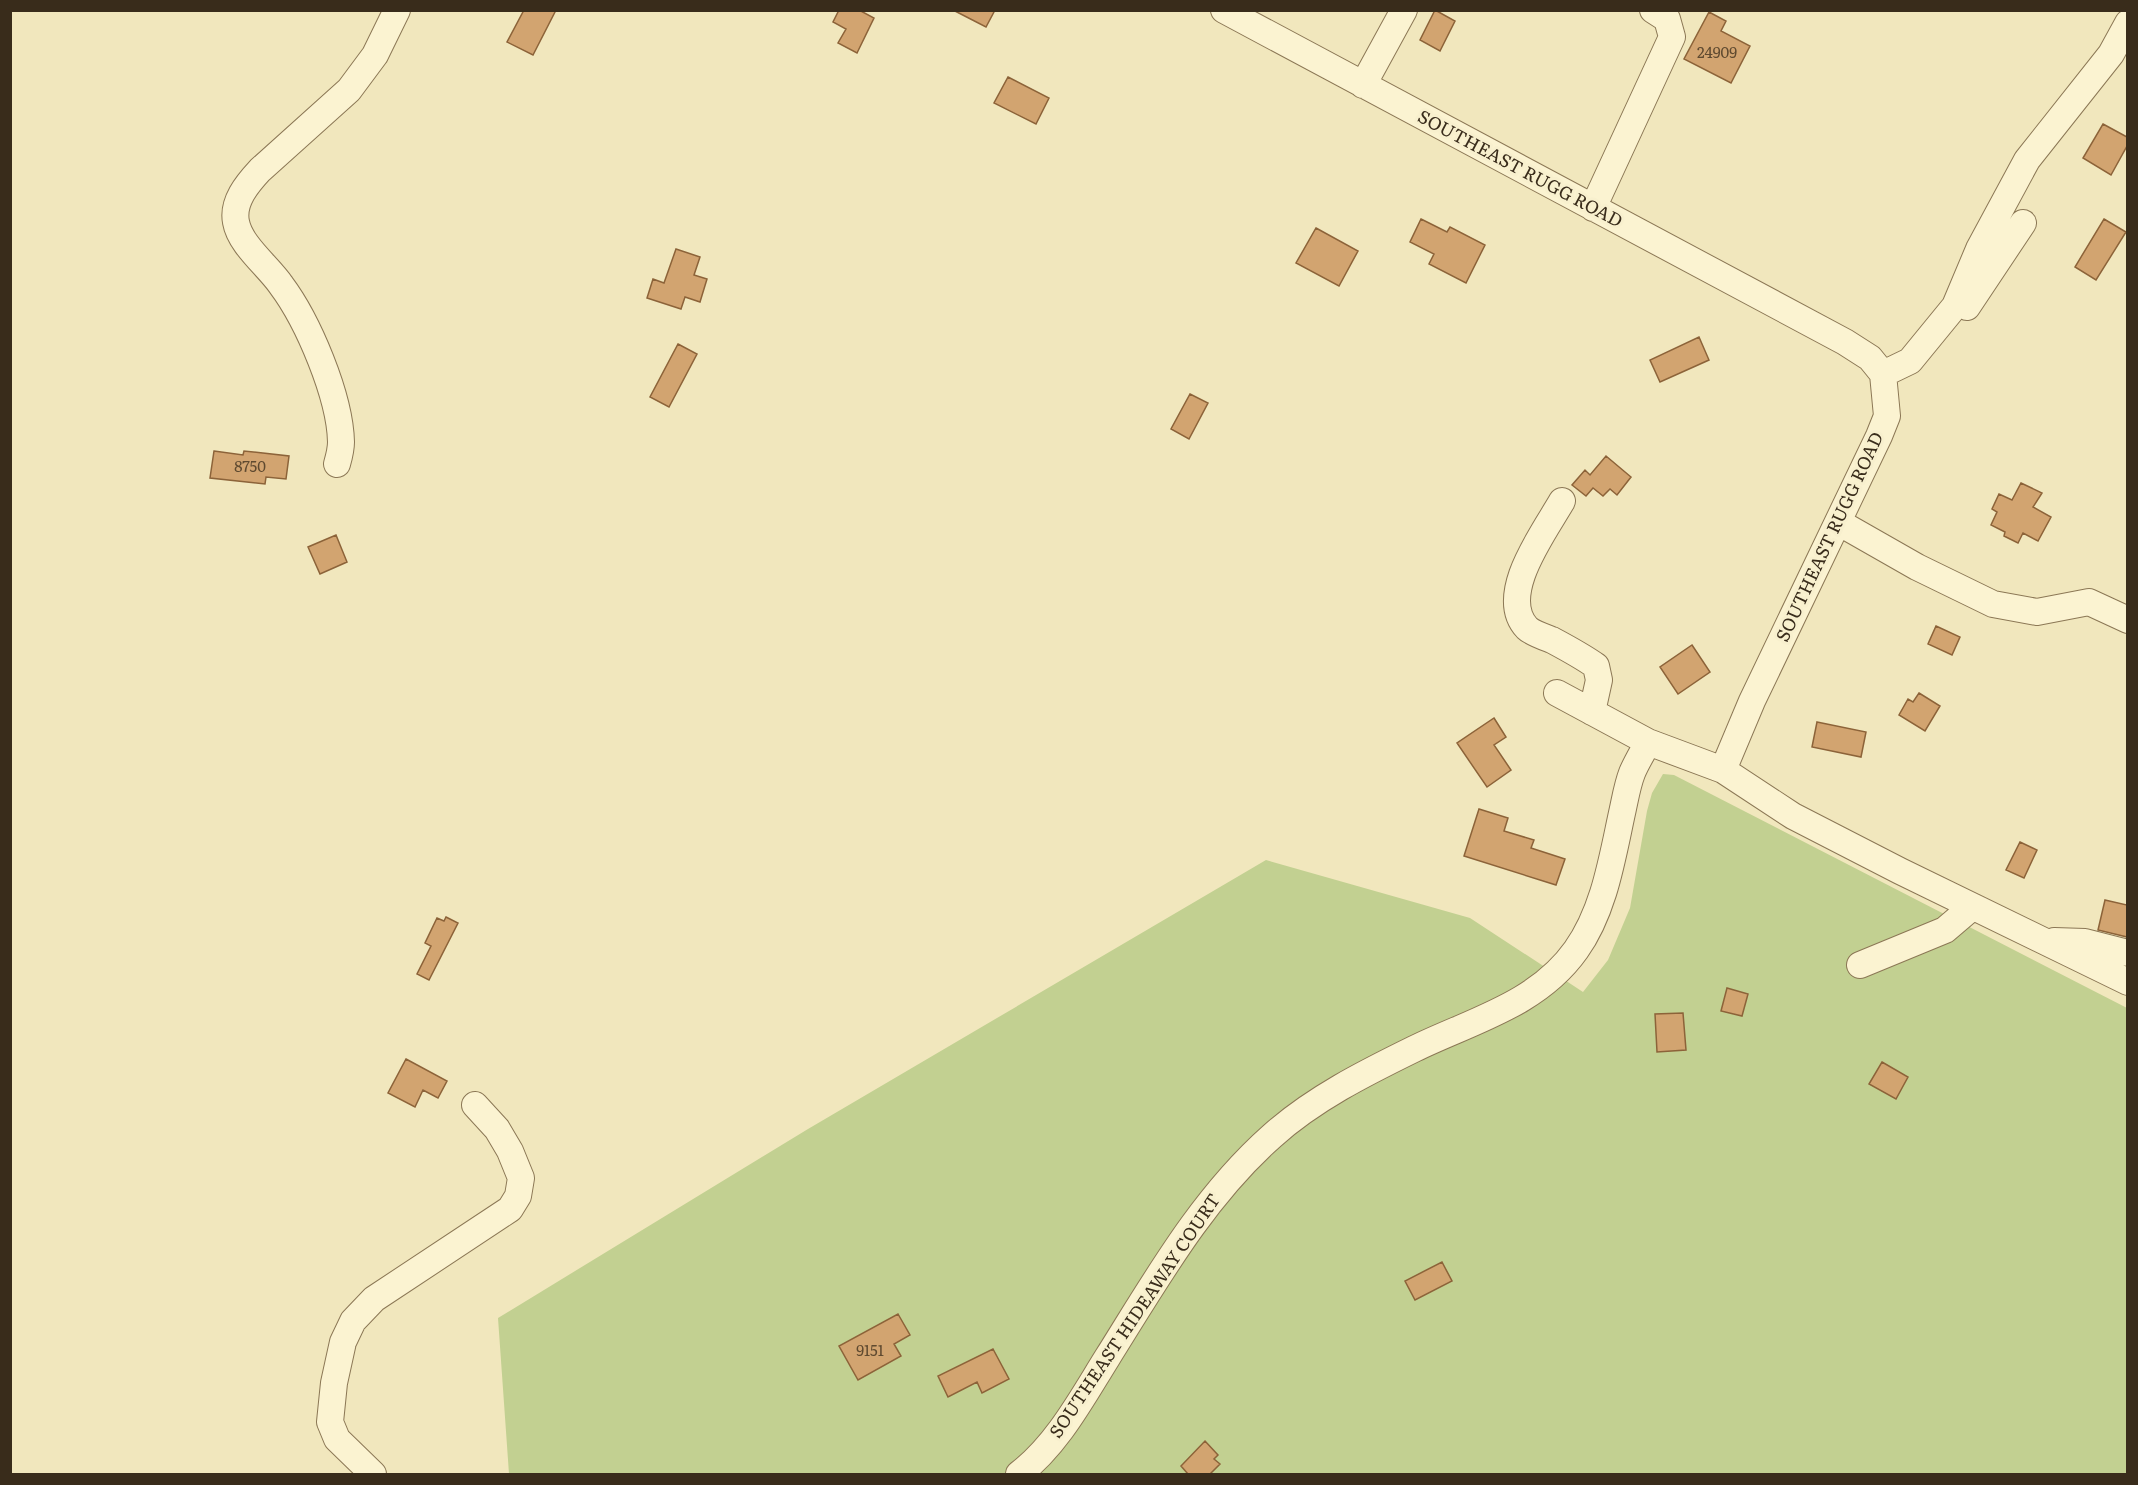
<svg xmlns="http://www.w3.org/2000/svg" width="2138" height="1485" font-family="Literata,serif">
<rect width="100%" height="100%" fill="#f1e7bd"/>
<path fill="#c2d091" d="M1663,774l11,1 453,233v466h-1618l-11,-156 310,-189 458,-269 204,58 113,74 25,-32 22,-52 17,-97 5,-18z"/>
<path fill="#d2a470" stroke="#8c6339" stroke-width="1.5" d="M524,10h32l-23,45 -26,-13z
M839,10h20l15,8 -17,35 -19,-10 8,-14 -13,-7z
M953,10h42l-9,17z
M1435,10l20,11 -15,30 -20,-11z
M1709,12l17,9 -5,10 29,15 -19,37 -47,-24z
M1008,77l41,21 -13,26 -42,-21z
M2103,124l24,13v9l-16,29 -28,-17z
M1421,219l26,13 3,-5 35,18 -19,38 -37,-19 5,-10 -24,-12z
M2104,219l22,13 -30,48 -21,-13z
M1316,228l42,23 -19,35 -43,-23z
M676,249l24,8 -6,18 13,4 -7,23 -15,-5 -4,12 -34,-11 6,-19 11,4z
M1699,337l10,23 -49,22 -10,-22z
M678,344l19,10 -28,53 -19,-10z
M1190,394l18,9 -19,36 -18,-10z
M214,451l29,4 1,-4 45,5 -3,23 -20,-2 -1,7 -55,-6z
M1606,456l25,21 -14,18 -7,-6 -7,7 -10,-8 -7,8 -14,-11 13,-15 5,5z
M2021,483l21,10 -9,14 18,10 -13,24 -15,-8 -5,10 -14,-7 1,-4 -14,-7 6,-13 -5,-3 7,-15 13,6z
M336,535l11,27 -27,12 -12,-27z
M1936,626l24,11 -8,18 -24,-11z
M1692,645l18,27 -32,22 -18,-27z
M1919,693l21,13 -15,25 -26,-16 9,-16 5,3z
M1494,718l12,19 -12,8 17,25 -24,17 -30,-44z
M1817,722l49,10 -5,25 -49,-10z
M1479,809l29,9 -4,13 30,9 -3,8 34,11 -9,26 -92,-29z
M2020,842l17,8 -13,28 -18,-8z
M2105,900l22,5v32l-29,-7z
M446,917l12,6 -29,57 -12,-6 14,-28 -6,-3 12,-25 7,3z
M1727,988l21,6 -6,22 -21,-5z
M1683,1013l3,37 -29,2 -2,-38z
M406,1059l41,22 -9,17 -15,-8 -8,17 -27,-14z
M1882,1062l26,15 -12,22 -27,-15z
M1442,1262l10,19 -37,19 -10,-19z
M898,1314l12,21 -16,9 7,12 -43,24 -19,-34z
M993,1349l16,30 -27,14 -5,-11 -29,15 -10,-21z
M1205,1441l13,14 -4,4 6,5 -10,10h-22l-7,-8z"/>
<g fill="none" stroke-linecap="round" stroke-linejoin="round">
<g stroke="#8b7755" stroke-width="28">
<path id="minor" d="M1224,10l621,332 25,16 13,16 4,42 -8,20 -127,265 -29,69
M1363,85l41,-75
M1593,208l79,-171 -5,-18 -14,-9
M1967,307l56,-84
M1883,374l27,-13 45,-55 24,-57 48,-89 84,-106 17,-31
M337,464c2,-7 4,-15 4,-22 -1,-46 -33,-121 -60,-157 -13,-19 -41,-40 -45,-63 -4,-20 11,-38 24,-52l89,-80 26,-35 22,-45
M1562,501c-17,30 -66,94 -35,127 5,5 17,9 25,12 15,8 30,16 44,26l3,14 -7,32
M1838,522l79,45 76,37 44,8 52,-10 39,18
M1557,693l91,49 75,28 70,46 107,55 228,111
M2054,941l31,1 43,11
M1860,965l85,-35 27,-23
M373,1474l-36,-35 -7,-17 4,-39 9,-41 10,-21 21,-22 136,-90 8,-13 3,-18 -11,-27 -13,-22 -22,-24
M1019,1474c38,-29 63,-76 88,-116 49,-78 95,-160 165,-222 41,-37 93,-63 142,-87 57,-28 123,-44 162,-99 28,-39 36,-91 46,-137 3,-13 5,-27 10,-40 4,-10 11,-21 16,-31"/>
</g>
<use href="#minor" stroke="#fbf3d1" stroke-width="26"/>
</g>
<g text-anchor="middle" stroke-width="6" stroke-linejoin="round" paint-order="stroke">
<g font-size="15" fill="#5f4a30">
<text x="1717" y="58">24909</text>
<text x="250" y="472">8750</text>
<text x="870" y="1356">9151</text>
</g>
<g font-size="18" fill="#392c1b" stroke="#f8f0ce">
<text transform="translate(1520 169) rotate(28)" y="6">SOUTHEAST RUGG ROAD</text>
<text transform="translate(1830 537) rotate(-65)" y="6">SOUTHEAST RUGG ROAD</text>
<text transform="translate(1135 1316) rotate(-56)" y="6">SOUTHEAST HIDEAWAY COURT</text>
</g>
</g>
<rect width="2138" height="1485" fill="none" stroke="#392c1b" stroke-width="24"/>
</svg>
